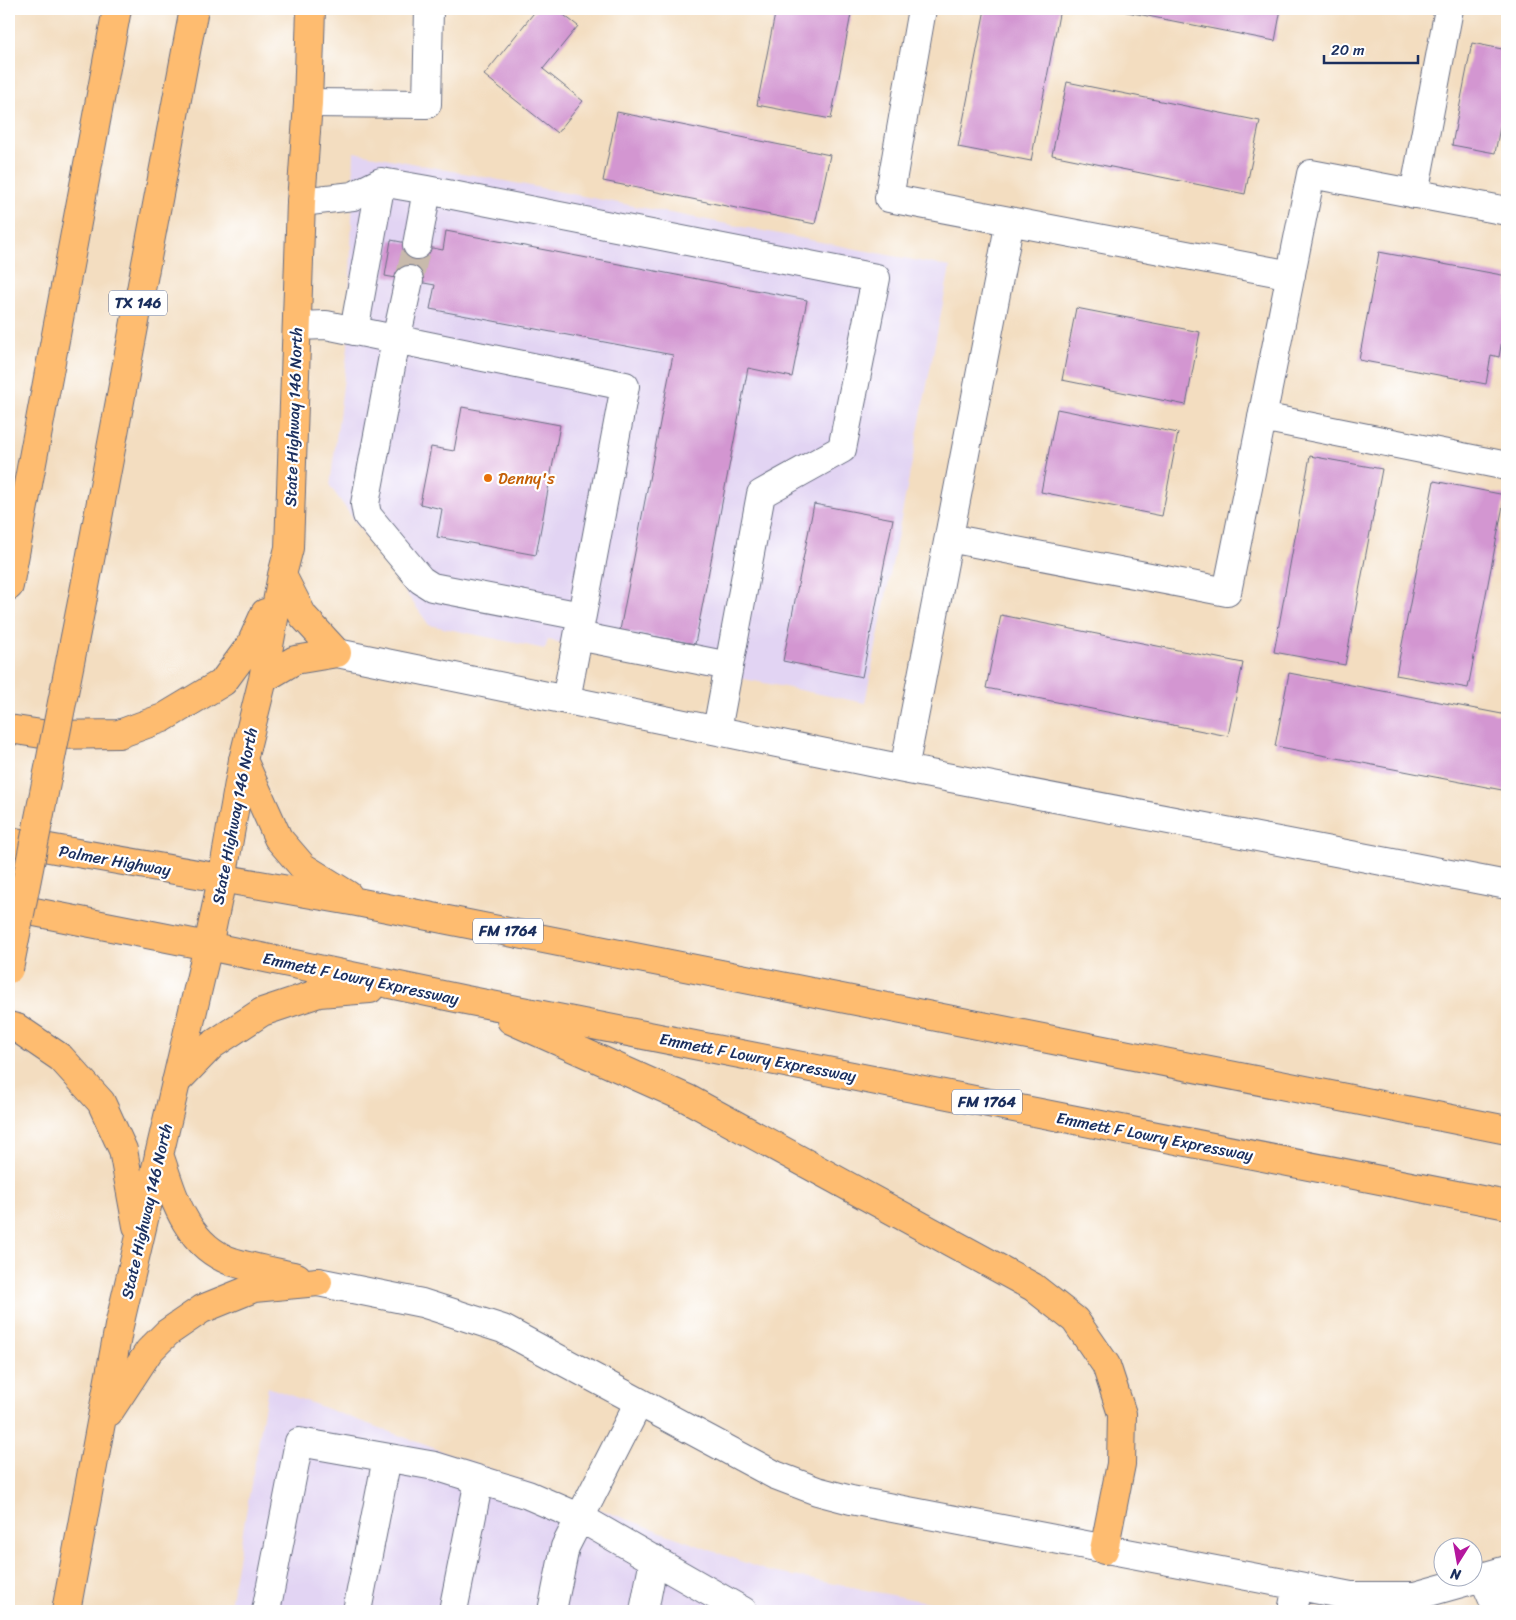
<svg xmlns="http://www.w3.org/2000/svg" width="1516" height="1620" font-family="Sriracha,sans-serif">
<rect width="100%" height="100%" fill="#fff"/>
<filter id="ink" filterUnits="userSpaceOnUse"><feTurbulence type="fractalNoise" baseFrequency=".02" numOctaves="2"/><feDisplacementMap in="SourceGraphic" scale="10" xChannelSelector="R" yChannelSelector="G"/><feConvolveMatrix kernelMatrix="1 2 1 2 8 2 1 2 1" color-interpolation-filters="sRGB"/></filter>
<filter id="wash" filterUnits="userSpaceOnUse"><feTurbulence type="fractalNoise" baseFrequency=".0096" numOctaves="4" result="noise"/><feDisplacementMap in="SourceGraphic" scale="20" xChannelSelector="R" yChannelSelector="G"/><feGaussianBlur stdDeviation="1.12" result="paint"/><feColorMatrix in="noise" values="0 0 0 0 0 0 0 0 0 0 0 0 0 0 0 0 0 1.4 0 .05"/><feComposite in="paint" operator="in"/></filter>
<g filter="url(#wash)">
<rect width="100%" height="100%" fill="#f3ddc0"/>
<path fill="#e2d4f3" d="M354,152l596,115 -85,436 -317,-63 -3,9 -116,-24 -99,-139 18,-139z
M268,1387l499,184 207,40h-745z"/>
<g id="blocks">
<path fill="#d396d1" d="M537,9h19l22,17 -35,43 40,32 -26,32 -73,-58z
M776,9h76l-21,110 -74,-14z
M985,9h75l-29,152 -73,-14z
M1112,9h169l-6,32z
M1472,43l35,7v41l-12,62 -43,-8z
M1067,82l193,39 -15,73 -193,-39z
M617,112l213,43 -15,69 -212,-43z
M446,231l361,69 -15,77 -44,-9 -53,276 -75,-14 53,-275 -243,-46 5,-24 -50,-9 6,-36 52,10z
M1379,252l128,24v36l-8,45 -8,-2 -5,29 -127,-24z
M1076,308l124,24 -14,73 -124,-25z
M462,407l98,18 -24,130 -99,-18 5,-28 -22,-5 11,-57 23,4z
M1057,409l121,24 -16,83 -121,-24z
M1310,456l72,13 -37,196 -71,-13z
M1434,481l71,14 -37,193 -72,-13z
M814,504l79,15 -31,158 -79,-16z
M1001,615l242,48 -15,73 -242,-48z
M1289,673l218,42v76l-232,-45z"/>
</g>
</g>
<g filter="url(#ink)">
<use href="#blocks" fill-opacity="0" stroke="#676c80" stroke-width="1"/>
<g fill="none" stroke-linecap="round" stroke-linejoin="round">
<path stroke="#c8baac" stroke-width="28" stroke-dasharray="28 14" stroke-linecap="butt" d="M409,280l8,-35"/>
<g stroke="#676c80" stroke-width="30">
<path id="minor" d="M922,9l-33,189 402,77
M308,103l119,1 2,-95
M1414,194l35,-185
M301,202l52,-6 28,-14 46,8 449,88 -34,171 -81,45 -44,236
M417,245l10,-55
M409,280l-13,60 -31,164 2,11 54,65 11,7 149,29
M297,326l29,-1 299,61 -59,314
M354,331l27,-149
M1262,417l245,49
M949,538l278,54 84,-418 196,37
M578,636l151,30
M337,653l567,116 603,116
M904,769l106,-548
M318,1282l104,21 81,26 272,146 42,16 34,9 500,96h64l92,-26
M1483,1577l15,34
M266,1611l33,-169 136,24 93,29 51,22 164,94
M357,1611l30,-153
M453,1611l26,-131
M552,1611l13,-64 74,-145
M644,1611l10,-52
M1292,1611l5,-25"/>
</g>
<g stroke="#676c80" stroke-width="30">
<path id="major" d="M282,575l21,41 34,37
M263,679l32,-19 42,-7
M9,729l39,6 71,-1 44,-16 60,-36 28,-38 14,-31
M9,1026l8,2 44,30 40,44 22,48 14,76
M159,1154c14,42 27,92 74,108 20,6 43,10 64,15
M109,1412l40,-61 18,-18 35,-24 52,-21 64,-6
M66,1611l53,-285 89,-380 14,-67 21,-119 20,-81 19,-104 7,-27 12,-346 7,-99 3,-94"/>
</g>
<g stroke="#676c80" stroke-width="30">
<path id="highway" d="M9,586l108,-577
M83,597l111,-588
M243,760l35,78 25,29 45,28
M9,841l348,61 1150,228
M9,907l199,39 258,54 1041,205
M511,1020l177,79 345,188 42,33 31,45 16,49 -1,50 -17,86
M176,1082l36,-37 50,-33 57,-19 51,-4"/>
</g>
<use href="#minor" stroke="#fff" stroke-width="28"/>
<use href="#major" stroke="#febc70" stroke-width="28"/>
<use href="#highway" stroke="#febc70" stroke-width="28"/>
<g stroke="#676c80" stroke-width="30" stroke-linecap="butt">
<path id="highway-bridge" d="M9,969l74,-372"/>
</g>
<use href="#highway-bridge" stroke="#febc70" stroke-width="28"/>
</g>
</g>
<circle fill="#e8710a" stroke="#fff" stroke-width="2" cx="488" cy="478" r="5"/>
<g text-anchor="middle" stroke-width="4.5" stroke-linejoin="round" paint-order="stroke">
<g fill="#fff" stroke="#5f6d8e" stroke-width="1">
<rect x="109" y="290.5" width="58" height="25" rx="4"/>
<rect x="473" y="918.5" width="70" height="25" rx="4"/>
<rect x="952" y="1089.5" width="70" height="25" rx="4"/>
</g>
<g font-size="15" font-weight="bold" fill="#1b2f5e">
<text x="138" y="308">TX 146</text>
<text x="508" y="936">FM 1764</text>
<text x="987" y="1107">FM 1764</text>
</g>
<g font-size="16" fill="#1b2f5e" stroke="#fff">
<text transform="translate(293 417) rotate(-88)" y="6">State Highway 146 North</text>
<text transform="translate(234 816) rotate(-79)" y="6">State Highway 146 North</text>
<text transform="translate(115 860) rotate(10)" y="6">Palmer Highway</text>
<text transform="translate(361 978) rotate(12)" y="6">Emmett F Lowry Expressway</text>
<text transform="translate(758 1057) rotate(11)" y="6">Emmett F Lowry Expressway</text>
<text transform="translate(1155 1136) rotate(11)" y="6">Emmett F Lowry Expressway</text>
<text transform="translate(146 1211) rotate(-77)" y="6">State Highway 146 North</text>
</g>
<g font-size="16" fill="#c56008" stroke="#fff" text-anchor="start">
<text x="498" y="484">Denny's</text>
</g>
</g>
<rect width="1516" height="1620" fill="none" stroke="#fff" stroke-width="30"/>
<g transform="translate(1458 1562) rotate(191)"><circle r="24" fill="#ffffff" stroke="#a4acbf"/>
<path d="M0-4L9 19L0 12L-9 19Z" fill="#b5179e"/>
<text y="-8" font-size="14" font-weight="bold" text-anchor="middle" fill="#1b2f5e">N</text>
</g>
<path d="M1324 55v8h94v-8" fill="none" stroke="#1b2f5e" stroke-width="2.5"/>
<text x="1331" y="55" font-size="15" fill="#1b2f5e" stroke="#ffffff" stroke-width="4" paint-order="stroke">20 m</text>
</svg>
